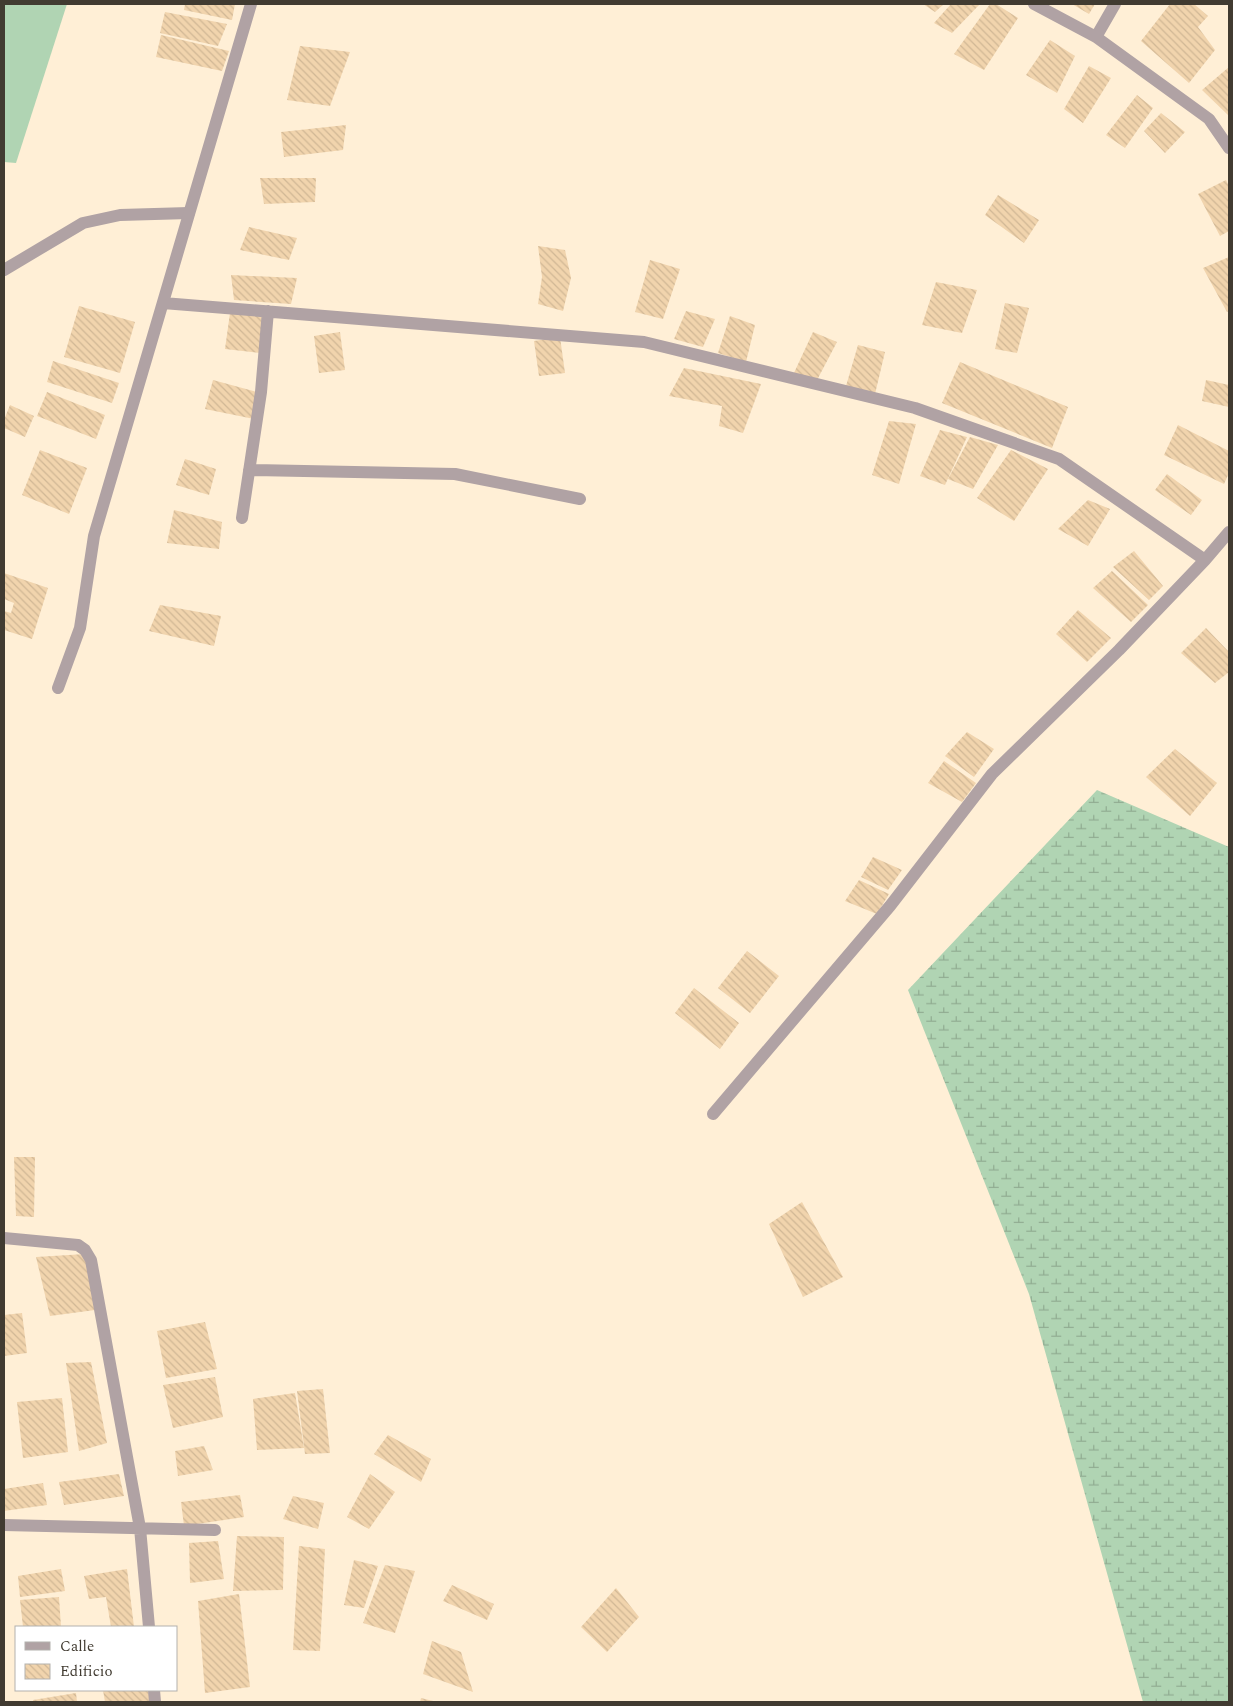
<svg xmlns="http://www.w3.org/2000/svg" width="1233" height="1706" font-family="Spectral,serif">
<defs>
<pattern id="wetland-marsh" width="20" height="14" patternUnits="userSpaceOnUse" patternTransform="scale(1.25)"><rect width="20" height="14" fill="#b0d4b3"/><path d="M1 5h8M5 5V1M11 12h8M15 12V8" fill="none" stroke="#91ad92"/></pattern>
<pattern id="building-back-hatch" width="6" height="6" patternUnits="userSpaceOnUse" patternTransform="scale(1.25)"><rect width="6" height="6" fill="#f1d4ad"/><path d="M-1 5l2 2M0 0l6 6M5-1l2 2" fill="none" stroke="#d0b795"/></pattern>
</defs>
<rect width="100%" height="100%" fill="#ffefd6"/>
<path fill="#b0d4b3" d="M4,4h63l-51,159 -12,-1z"/>
<path fill="url(#wetland-marsh)" d="M1097,790l132,57v855h-86l-114,-408 -121,-304z"/>
<path fill="url(#building-back-hatch)" d="M185,4h50l-3,16 -48,-10z
M923,4h21l-9,8z
M951,4h29l-28,29 -18,-10z
M990,4h6l22,14 -34,52 -30,-16z
M1072,4h23l-6,10z
M1170,4h24l14,12 -10,11 17,23 -26,33 -48,-42z
M165,12l62,12 -9,22 -58,-13z
M161,35l68,16 -7,20 -66,-14z
M1050,40l25,16 -18,37 -31,-18z
M300,46l50,6 -20,54 -43,-6z
M1089,66l22,12 -28,45 -19,-14z
M1229,67v49l-27,-26z
M1137,95l16,13 -28,40 -19,-13z
M1161,113l24,19 -20,21 -21,-22z
M346,125l-3,25 -59,7 -3,-25z
M260,178h56l-1,24 -51,2z
M1226,180l3,6v45l-9,5 -22,-42z
M998,195l41,25 -15,23 -39,-28z
M249,227l48,11 -8,22 -49,-10z
M538,246l27,4 6,28 -8,33 -25,-7 4,-27z
M1229,257v54l-2,1 -24,-44z
M650,260l30,9 -17,50 -28,-7z
M231,275l66,3 -6,26 -57,-4z
M936,282l41,8 -15,43 -40,-8z
M1005,303l24,5 -12,45 -22,-4z
M79,306l56,16 -15,51 -56,-16z
M686,311l29,8 -12,28 -29,-8z
M230,313l36,3 -6,37 -35,-4z
M730,316l25,9 -9,37 -28,-9z
M340,332l5,38 -26,3 -5,-37z
M813,332l24,10 -21,40 -23,-7z
M560,337l5,36 -26,3 -5,-35z
M858,345l27,7 -10,42 -29,-8z
M53,361l66,22 -7,20 -65,-21z
M960,362l108,45 -16,41 -110,-45z
M684,368l77,16 -18,49 -24,-7 3,-20 -53,-10z
M213,380l48,13 -7,26 -49,-10z
M1206,380l23,5v22l-27,-6z
M47,392l58,23 -9,24 -59,-23z
M10,405l24,11 -9,21 -21,-9v-8z
M889,421l27,3 -17,60 -27,-9z
M1178,425l51,26v22l-5,11 -60,-29z
M940,430l27,7 -22,48 -25,-9z
M970,437l28,8 -25,44 -25,-10z
M40,450l47,18 -18,46 -47,-19z
M1011,450l37,19 -34,52 -37,-23z
M185,459l31,10 -7,26 -33,-10z
M1167,474l35,26 -11,15 -36,-25z
M1088,500l22,9 -22,37 -30,-17z
M174,510l48,12 -3,27 -52,-6z
M1134,551l29,35 -14,14 -36,-33z
M1112,571l36,34 -17,17 -38,-34z
M4,573l44,15 -16,51 -28,-9v-19l7,2 3,-10 -10,-4z
M160,605l61,11 -7,30 -65,-15z
M1078,610l33,28 -24,24 -31,-28z
M1206,628l23,24v20l-14,11 -34,-30z
M967,732l27,17 -20,28 -29,-21z
M1175,749l42,34 -27,33 -44,-39z
M944,761l32,22 -14,19 -34,-19z
M873,857l29,13 -14,20 -27,-13z
M859,880l30,14 -12,20 -32,-13z
M747,951l32,25 -29,37 -32,-25z
M694,988l45,35 -19,26 -45,-36z
M14,1157h21l-1,60 -18,-1z
M802,1202l41,75 -40,20 -34,-73z
M85,1254l10,56 -45,6 -14,-59z
M22,1313l5,40 -23,3v-41z
M205,1322l12,47 -51,9 -9,-47z
M91,1362l16,81 -28,8 -13,-88z
M215,1377l8,40 -50,11 -10,-43z
M323,1389l7,64 -25,1 -8,-63z
M295,1393l9,55 -47,2 -4,-51z
M62,1398l6,54 -45,6 -6,-56z
M388,1435l43,24 -10,23 -47,-28z
M204,1446l9,24 -35,6 -3,-25z
M119,1474l5,22 -60,9 -5,-23z
M370,1474l25,18 -26,37 -22,-12z
M43,1483l4,22 -43,6v-22z
M240,1495l4,22 -60,9 -3,-24z
M293,1496l31,7 -6,26 -35,-10z
M237,1536l47,1 -1,53 -50,1z
M218,1541l6,38 -34,4 -1,-40z
M299,1546l26,3 -5,102 -27,-1z
M354,1560l24,6 -14,42 -20,-3z
M385,1565l30,6 -20,62 -32,-10z
M61,1569l4,22 -45,6 -2,-21z
M127,1569l7,58h-23l-5,-30 -17,2 -5,-23z
M452,1585l42,19 -7,16 -44,-19z
M616,1588l23,29 -32,35 -26,-25z
M239,1594l11,93 -45,6 -7,-92z
M59,1597l2,30h-38l-3,-27z
M432,1641l29,11 12,40 -50,-18z
M103,1690h45l2,11 -45,1z
M76,1693l1,9h-44v-2z
M421,1698l16,4h-17z"/>
<g fill="none" stroke-linecap="round" stroke-linejoin="round">
<path stroke="#b0a2a4" stroke-width="12" d="M4,270l79,-47 37,-8 69,-2"/>
<path stroke="#b0a2a4" stroke-width="12" d="M1034,4l62,33 113,82 20,29
M1096,37l19,-33
M163,303l481,39 271,66 144,51 146,101
M249,470l206,4 125,25
M242,518l19,-126 7,-81
M58,688l22,-60 14,-92 157,-532
M713,1114l177,-208 102,-132 127,-124 86,-90 24,-28
M4,1238l74,7 7,5 6,10 49,268 9,99
M4,1525l211,5
M154,1690l1,12"/>
</g>
<rect width="1233" height="1706" fill="none" stroke="#413b31" stroke-width="10"/>
<rect x="15" y="1626" width="162" height="65" fill="#ffffff" stroke="#b3b1ad"/>
<rect x="25" y="1642" width="25" height="8" fill="#b0a2a4" stroke="#b3b1ad"/>
<text x="60" y="1651" font-size="15" fill="#413b31">Calle</text>
<rect x="25" y="1664" width="25" height="15" fill="url(#building-back-hatch)" stroke="#b3b1ad"/>
<text x="60" y="1676" font-size="15" fill="#413b31">Edificio</text>
</svg>
